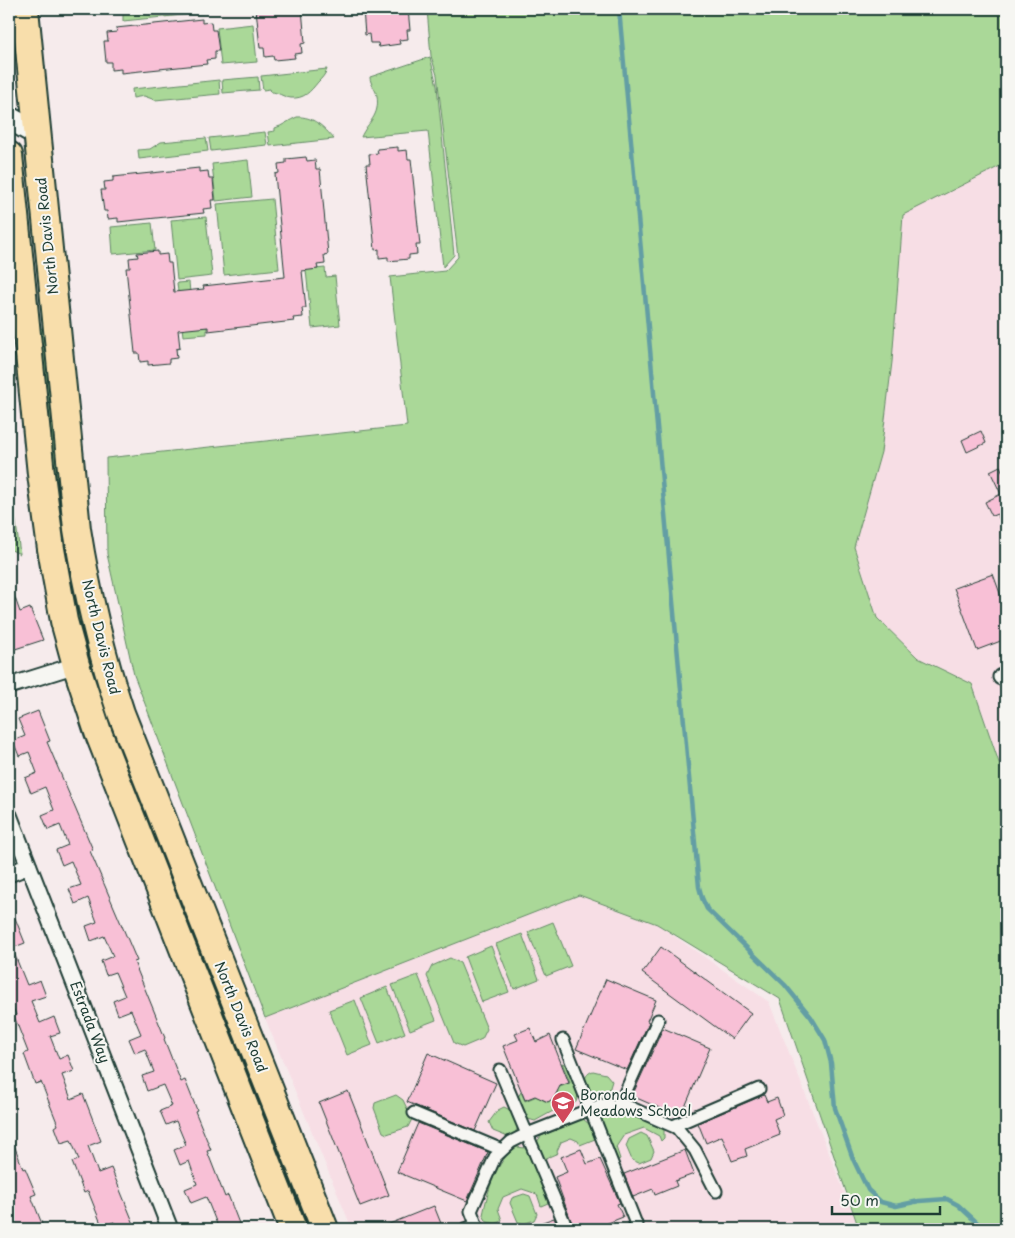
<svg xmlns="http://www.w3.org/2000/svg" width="1015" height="1238" font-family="'Playpen Sans',sans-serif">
<rect width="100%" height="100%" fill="#f6ebec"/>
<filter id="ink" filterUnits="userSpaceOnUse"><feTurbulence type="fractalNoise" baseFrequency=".02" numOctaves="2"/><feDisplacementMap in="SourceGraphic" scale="10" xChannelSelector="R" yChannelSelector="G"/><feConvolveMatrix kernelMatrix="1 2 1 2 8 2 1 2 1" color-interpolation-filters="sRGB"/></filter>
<g filter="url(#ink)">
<path fill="#f7dee5" d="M1006,163v620l-34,-99 -54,-26 -41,-40 -23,-71 27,-95 11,-90 11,-148z
M579,895l78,29 112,78 90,227h-507l-87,-211z"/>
<path fill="#aad898" stroke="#648a66" d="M123,9h79l1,4 -80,8z
M427,9h579v154l-103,52 -11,147 -11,90 -27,95 23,71 41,40 54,26 34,99v446h-147l-79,-230 -123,-75 -78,-29 -314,123 -131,-343 -27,-121 -1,-96 301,-32 -17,-149 55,-6 13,-14 -21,-182 -6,-19z
M253,24l4,38 -36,3 -4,-37z
M430,57l7,29 17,169 -11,12 -15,-136 -67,6c7,-16 19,-20 16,-41 -1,-7 -7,-12 -7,-19z
M327,69c-2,6 -5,9 -9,13 -8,10 -14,17 -27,16 -8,-1 -13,-6 -20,-6l-1,-3 -7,1 -2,-14z
M258,77l1,13 -36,3 -1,-13z
M219,80l1,14 -65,6 -11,-4 -11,2 -1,-9z
M297,117c16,-1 27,10 37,22l-64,7 -2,-14 7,-1v-3c8,-2 14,-8 22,-11z
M265,132l2,13 -56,6 -2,-13z
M206,138l2,13 -69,8 -1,-9 12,-1 11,-7z
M248,160l4,37 -36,4 -4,-37z
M272,199l7,70 -55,6 -7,-71z
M206,217l6,59 -35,4 -6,-60z
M152,223l3,27 -42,4 -2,-27z
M325,268l1,9 9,-1 5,49 -28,3 -6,-58z
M189,282l4,42 14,3v7l-24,2 -6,-53z
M44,328l35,270 235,631h-13l-192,-486 -46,-171 -28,-243z
M9,469l11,85 -11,-5z
M553,922l18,44 -25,10 -18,-44z
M522,934l17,45 -25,10 -18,-45z
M491,946l18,46 -27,10 -17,-45z
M450,958l10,5 27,66 -5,10 -19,8 -9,-4 -27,-67 5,-10z
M418,975l18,45 -26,10 -18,-45z
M387,987l18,46 -26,10 -18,-45z
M355,1000l17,45 -25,10 -18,-45z
M562,1063l4,2 12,31 -2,6 -3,3 -20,6 -18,10 -7,-2 -10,-22 3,-5 4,9 14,-6 2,4 6,3 7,-3 4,-7 -1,-4 13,-5z
M593,1071l13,3 6,7 -5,16 -7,4 -10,-4c-4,-10 -10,-21 3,-26z
M396,1095l7,5 9,19 -4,8 -21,7 -4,-2 -9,-24 1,-5z
M504,1107l8,4 6,16 -4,8 -6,2 -15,-6 -4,-9 9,-12z
M609,1111c17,1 42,6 55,19v8l-3,3 -2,-5 -15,-8 -20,7 -8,12 4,12 -4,2 -16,-40 2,-7z
M583,1119l6,5 6,15 -15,6 -2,-4 -7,-3 -10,4 -4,9 1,2 -14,6 -7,-17 4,-6z
M641,1133l6,3 7,15 -3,7 -12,5 -7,-3 -6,-14 3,-7z
M517,1147l8,1 4,5 19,50 -7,3 -4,-12 -15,-5 -19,8 -5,12 4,11 -6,4 -9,-2 -4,-7c5,-24 12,-54 34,-68z
M524,1194l6,2 7,18 -3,6 -10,4 -6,-2 -8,-19 2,-5z"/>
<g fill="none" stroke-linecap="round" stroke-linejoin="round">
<path stroke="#639ea4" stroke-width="4.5" d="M619,9l80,878 3,11 5,11 78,76 26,32 14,23 6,23 4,45 18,51 15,31 13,12 15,4 23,-5 28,-2 11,6 26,24"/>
</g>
<path fill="#f8c0d6" stroke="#1f3d34" d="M256,9h46l3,34 -4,1 1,9 -8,1 1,4 -21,2 -1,-4 -8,1 -1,-9h-4z
M363,9h45l2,21h-3l1,9 -9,1 1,4 -21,3 -1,-4h-8l-1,-9 -4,1z
M202,19v4l9,-1 1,8h4l3,21h-4v8l-9,1 1,4 -86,9v-4l-10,1v-8h-5l-2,-21h4l-1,-8 10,-1 -1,-4z
M398,147v4l9,-1 1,9h3l9,86h-4l1,9 -8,1v4l-21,2v-4l-9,1v-9l-4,1 -9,-86h4l-1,-10 9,-1 -1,-4z
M306,157l1,4 8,-1 1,9h4l8,85 -4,1 1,9 -8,1 1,4 -16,2 4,37h-4l1,9 -10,1 1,3 -86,10v-4l-30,3 2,18 -4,1 1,9 -8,1v4l-21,2v-4l-8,1 -1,-9h-4l-9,-85h4l-1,-10 9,-1 -1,-4 21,-2v4l9,-1 1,9h3l3,29 30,-3 -1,-3 82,-9 -10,-103 4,-1 -1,-9 8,-1v-4z
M199,168v4l9,-1 1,8h4l2,21h-4l1,8 -9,1 1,4 -86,9v-4l-10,1 -1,-8h-3l-3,-21h4l-1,-8 9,-1v-4z
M981,431l5,12 -19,9 -5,-12z
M1000,466l6,13v53l-9,-18 -5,2 -7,-14 16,-8 -11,-23z
M993,574l13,36v29l-29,11 -23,-62z
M10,584l10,28 10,-4 13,32 -34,11z
M38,711l12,30 -3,1 46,108 -3,1 47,110 -3,1 31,76 -1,1 17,43 4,-2 12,30 -2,1 16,39 -4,1 18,46 3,-2 12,31 -8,3h-13l-13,-32 -15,6 -6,-14 12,-5 -8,-23 -9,4 -6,-15 12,-5 -10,-24 -10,4 -6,-14 12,-5 -9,-21 -16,6 -5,-15 12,-4 -9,-23 -10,4 -6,-14 12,-5 -10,-24 -13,5 -5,-14 12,-5 -10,-24 -9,3 -5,-14 12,-5 -9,-20 -13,5 -5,-15 11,-4 -9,-24 -13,6 -6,-15 12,-4 -10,-24 -9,4 -6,-15 12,-5 -8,-20 -12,5 -6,-15 12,-5 -9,-23 -14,6 -6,-15 12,-5 -8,-21 -10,4 -6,-15 12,-5 -7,-17z
M9,903l16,40 -13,5 15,37 13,-5 6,16 -15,5 9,22 14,-6 6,16 -10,3 9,23 9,-4 6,16 -12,4 9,24 12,-5 18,47 -13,5 10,27 13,-5 25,61h-20l-2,-7 -12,4 -14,-35 -4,2 -12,-31 7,-2 -8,-20 -10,3 -6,-16 3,-2 -17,-43 -6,2 -11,-30 4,-2 -14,-36 2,-1 -7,-18z
M661,947l90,66 -19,26 -90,-66z
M606,979l50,21 -9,21 2,1 -22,48 -51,-21z
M530,1028l6,14 14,-7 19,48 -9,3 -6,12 -6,4 -13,-6 -10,4 -22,-54 15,-6 -3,-6z
M663,1028l47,20 -28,66 -4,2 -46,-20z
M428,1053l68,30 -21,48 -68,-29z
M348,1091l41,104 -29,11 -41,-103z
M764,1095l3,7 10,-4 6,17 -9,4 6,16 -35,14 2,7 -15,5 -10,-25 -16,7 -8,-20z
M418,1123l70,29 -21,49 -70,-29z
M10,1134l13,35 2,-1 11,26 -5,2 13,33h-24l-2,-4 -9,4z
M581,1149l6,15 13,-5 20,44 -3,1 6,13 -30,12h-19l-19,-52 12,-5 -6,-15z
M685,1150l9,24 -19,7 2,5 -22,9 -2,-6 -20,8 -9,-23z
M434,1206l8,20 -9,3h-56z
M554,1218l5,11h-33v-1z"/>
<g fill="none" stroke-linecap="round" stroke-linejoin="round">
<g stroke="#1f3d34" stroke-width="15">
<path id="pedestrian" d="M563,1040l73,184
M500,1070l67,159
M619,1106l39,-86
M414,1113l88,37
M673,1126l86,-37
M465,1229l12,-4
M478,1229l-7,-18 24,-54 16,-15 16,-8 74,-29 26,1 50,22 18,22 21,41"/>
</g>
<g stroke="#1f3d34" stroke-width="19">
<path id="minor" d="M1001,677l5,-2
M9,686l67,-21
M9,815l161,414
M9,874l20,-8"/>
</g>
<g stroke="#1f3d34" stroke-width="26">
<path id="secondary" d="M9,118l28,16"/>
</g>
<g stroke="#1f3d34" stroke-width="30">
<path id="trunk" d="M25,9l52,520c10,63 24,124 44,184l204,516
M9,155l32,319 10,75 13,72 12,44 22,67 195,497"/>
</g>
<use href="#pedestrian" stroke="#f6f6f2" stroke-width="11"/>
<use href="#minor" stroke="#f6f6f2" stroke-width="15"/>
<use href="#secondary" stroke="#f6f6f2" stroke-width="22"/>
<use href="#trunk" stroke="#f8deab" stroke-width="26"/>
</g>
</g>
<defs>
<g id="school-pin" transform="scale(1.25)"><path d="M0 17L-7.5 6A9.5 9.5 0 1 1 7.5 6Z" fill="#d1495b" stroke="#f6f6f2"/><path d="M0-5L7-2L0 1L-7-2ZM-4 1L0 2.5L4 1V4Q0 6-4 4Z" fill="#fff"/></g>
</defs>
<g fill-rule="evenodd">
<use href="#school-pin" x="563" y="1103"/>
</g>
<g text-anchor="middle" stroke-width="4" stroke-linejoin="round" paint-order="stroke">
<g font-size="14" fill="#1f3d34" stroke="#f6f6f2">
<text transform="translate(47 236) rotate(-96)" y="5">North Davis Road</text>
<text transform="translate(101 637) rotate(76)" y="5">North Davis Road</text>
<text transform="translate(241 1017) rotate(68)" y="5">North Davis Road</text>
<text transform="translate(90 1022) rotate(69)" y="5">Estrada Way</text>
</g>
<g font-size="14" fill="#1f3d34" stroke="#f6f6f2" text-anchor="start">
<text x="580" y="1100">Boronda<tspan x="580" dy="16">Meadows School</tspan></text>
</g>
</g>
<rect width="1015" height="1238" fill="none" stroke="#f6f6f2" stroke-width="30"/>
<rect x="15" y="15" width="985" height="1208" fill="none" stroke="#1f3d34" stroke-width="2" filter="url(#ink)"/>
<path d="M832 1206v8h108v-8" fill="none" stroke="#1f3d34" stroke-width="2.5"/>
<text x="840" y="1206" font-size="15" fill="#1f3d34" stroke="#f6f6f2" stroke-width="4" paint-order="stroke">50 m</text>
</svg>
